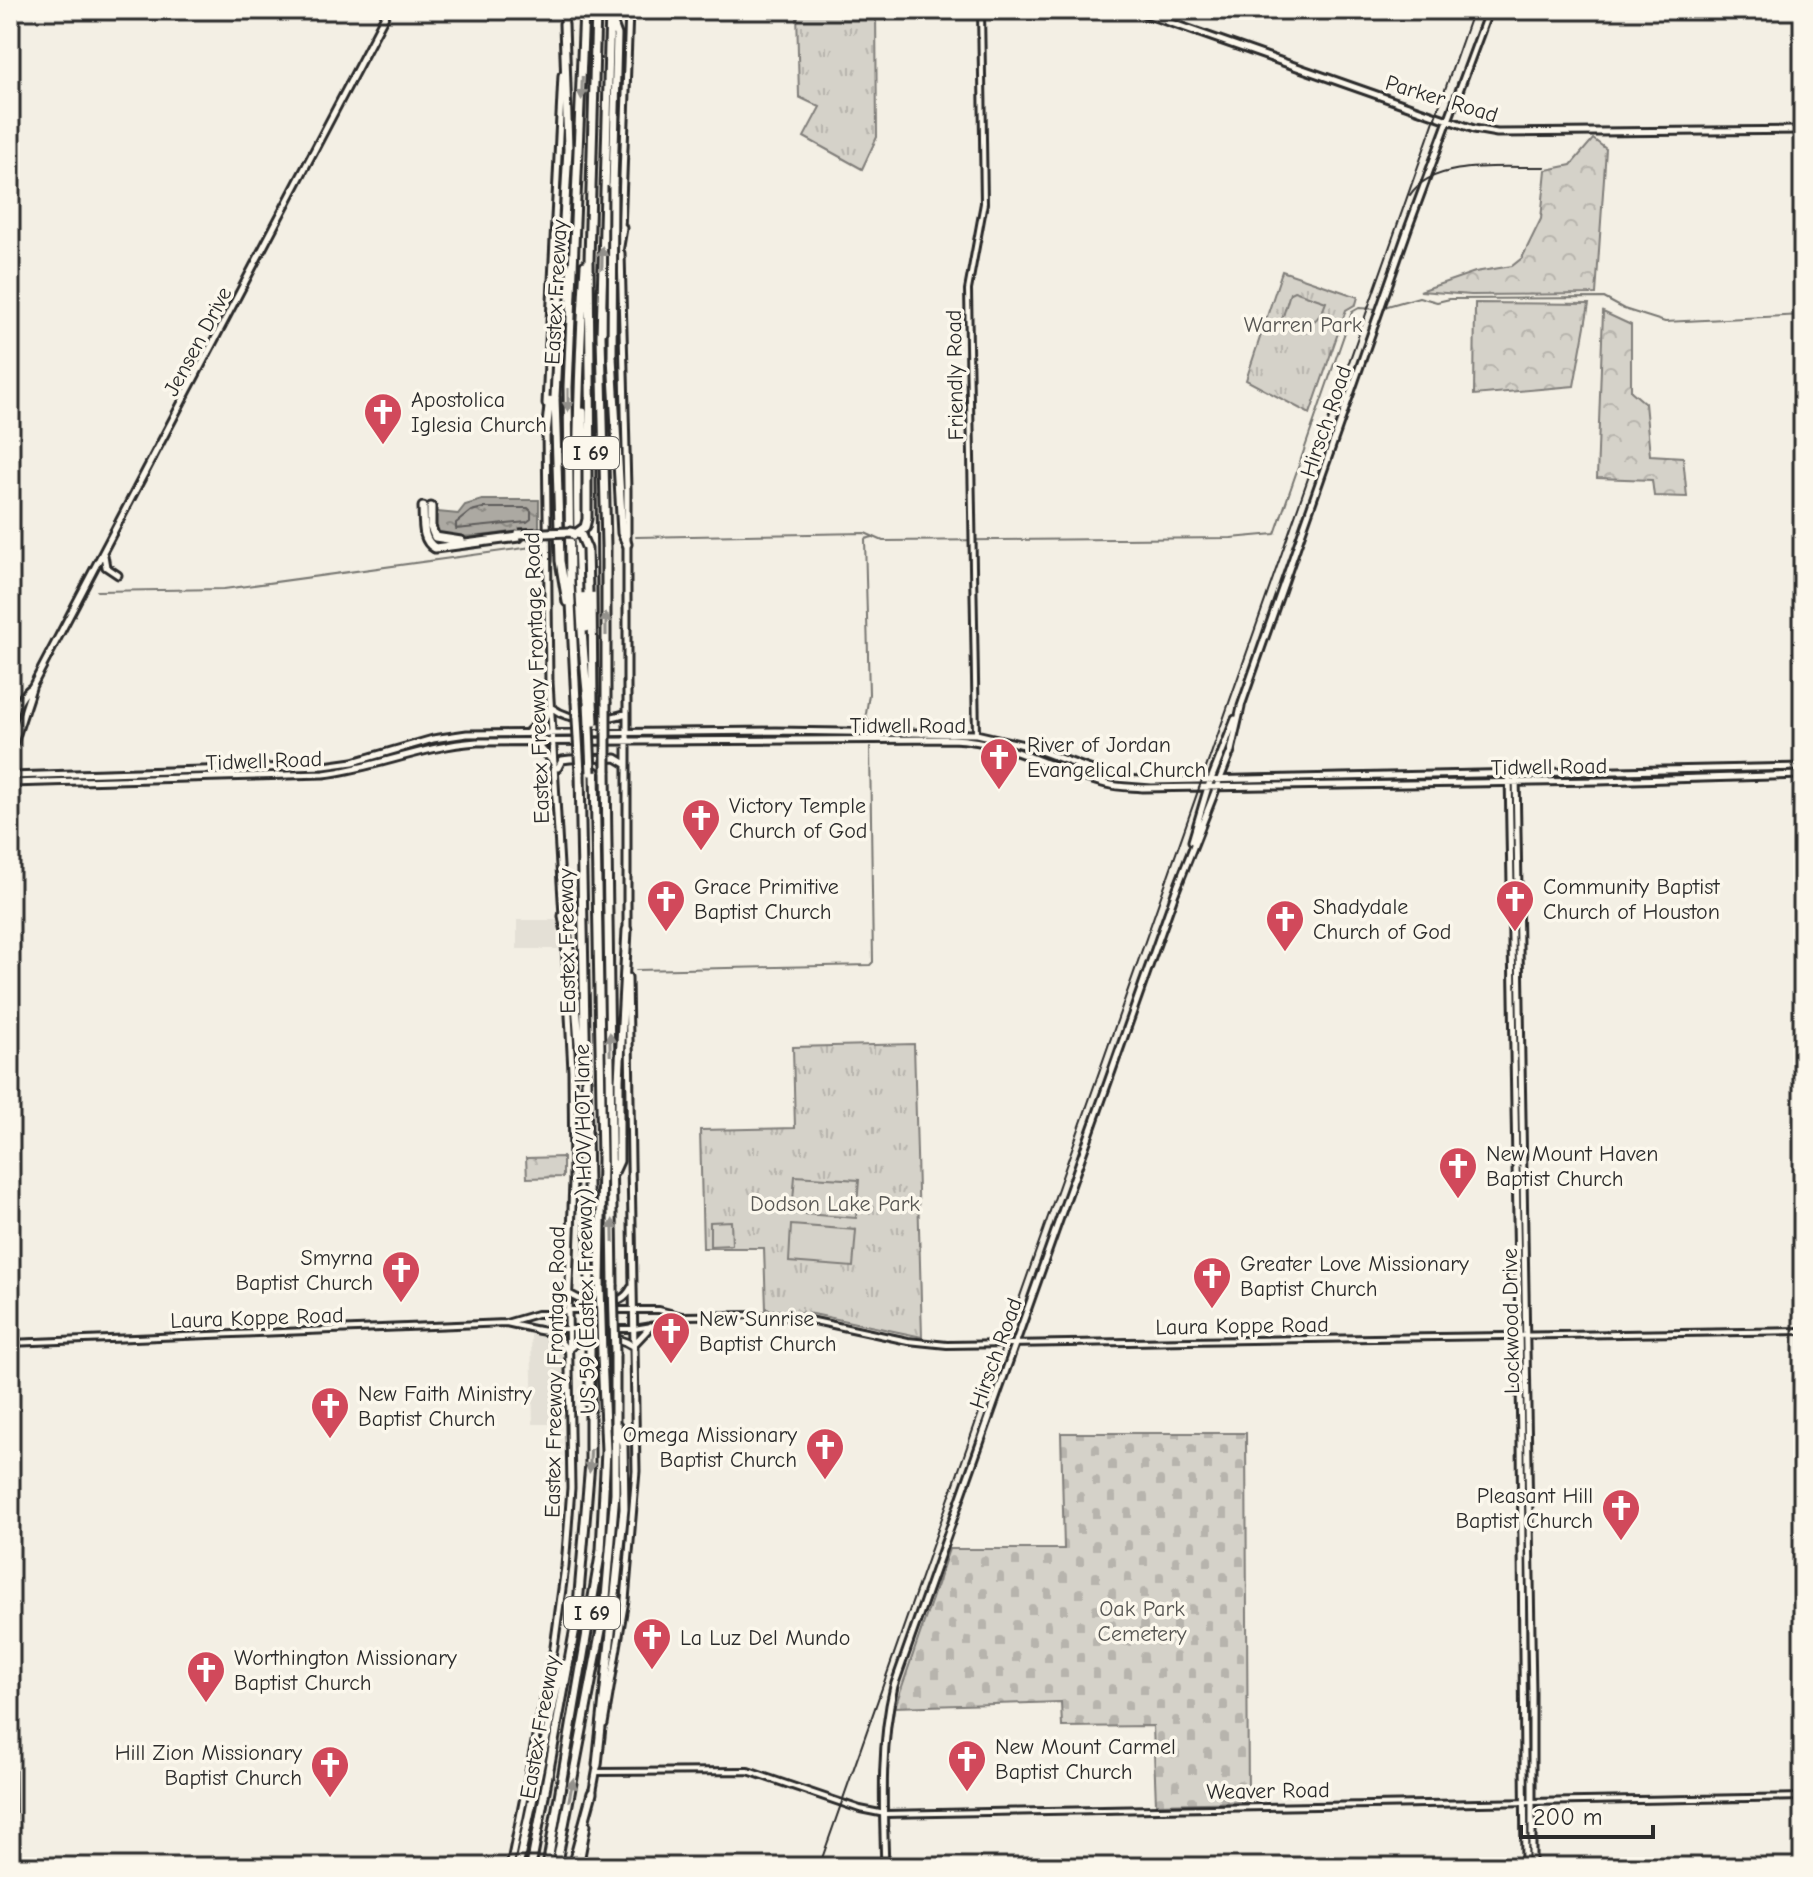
<svg xmlns="http://www.w3.org/2000/svg" width="1813" height="1877" font-family="'Comic Neue',sans-serif">
<defs>
<pattern id="grass-tufts" width="24" height="20" patternUnits="userSpaceOnUse" patternTransform="scale(2)"><rect width="24" height="20" fill="#d5d2c9"/><path d="M3 7l-1-3M5 7V3M7 7l1-3M15 17l-1-3M17 17v-4M19 17l1-3" fill="none" stroke="#b7b4ad"/></pattern>
<pattern id="forest-crowns" width="20" height="18" patternUnits="userSpaceOnUse" patternTransform="scale(2)"><rect width="20" height="18" fill="#d5d2c9"/><path d="M2 6a3 3 0 1 1 6 0M12 15a3 3 0 1 1 6 0" fill="none" stroke="#b7b4ad"/></pattern>
<pattern id="cemetery-stones" width="16" height="16" patternUnits="userSpaceOnUse" patternTransform="scale(2)"><rect width="16" height="16" fill="#d5d2c9"/><path d="M2 7V4a2 2 0 0 1 4 0v3zM10 15v-3a2 2 0 0 1 4 0v3z" fill="#b7b4ad"/></pattern>
<pattern id="water-ripples" width="26" height="14" patternUnits="userSpaceOnUse" patternTransform="scale(2)"><rect width="26" height="14" fill="#aca9a2"/><path d="M2 4q2-2 4 0t4 0M15 11q2-2 4 0t4 0" fill="none" stroke="#8c8a84"/></pattern>
</defs>
<rect width="100%" height="100%" fill="#f3efe4"/>
<filter id="ink" filterUnits="userSpaceOnUse"><feTurbulence type="fractalNoise" baseFrequency=".0125" numOctaves="2"/><feDisplacementMap in="SourceGraphic" scale="16" xChannelSelector="R" yChannelSelector="G"/><feConvolveMatrix kernelMatrix="1 2 1 2 8 2 1 2 1" color-interpolation-filters="sRGB"/></filter>
<g filter="url(#ink)">
<path fill="#e4e0d6" d="M517,920h41v29h-41z
M531,1334h15l16,15 2,75h-31z"/>
<path fill="url(#grass-tufts)" stroke="#807e7a" stroke-width="2" d="M797,10h79l1,127 -15,32 -58,-32 16,-30 -21,-10z
M1282,271l76,26 -2,7 -10,6 -36,104 -64,-34z
M914,1044l8,293 -109,-23 -47,-5 -2,-61h-61l-3,-118 95,-2 -2,-81z"/>
<path fill="url(#forest-crowns)" stroke="#807e7a" stroke-width="2" d="M1593,139l13,10 -10,145 -125,1 -51,-4 55,-19 37,-6 10,-8 19,-39 5,-49 25,-5z
M1475,303l114,1 -15,82 -100,9z
M1603,312l28,13v66l14,12 5,52 33,2 4,40 -33,-1 -2,-16 -55,-2z
M563,1157v20l-36,1 -1,-20z"/>
<path fill="url(#cemetery-stones)" stroke="#807e7a" stroke-width="2" d="M1061,1433h185l2,369 -92,2 -3,-78 -91,1 -1,-25 -166,5 54,-158h115z"/>
<path fill="#d5d2c9" stroke="#807e7a" stroke-width="2" d="M1294,291l32,11c-6,20 -18,25 -37,29l-8,-8 9,-30z
M795,1176l64,4 -3,38 -64,-5z
M731,1221l1,24 -22,1v-24z
M791,1225l65,5 -3,37 -64,-5z"/>
<path fill="url(#water-ripples)" stroke="#787772" stroke-width="2" d="M482,500h57v30c-34,0 -69,12 -102,4l-2,-19 3,-3 20,2 7,-9z"/>
<g fill="none" stroke-linecap="round" stroke-linejoin="round">
<path stroke="#5f5d5b" stroke-width="2" d="M483,508h45l3,3v8l-4,3 -71,7v-6l15,-12z"/>
<path stroke="#787772" stroke-width="2" d="M1384,307l35,-10 18,5 13,-3 154,-1 20,11 41,13 138,-7
M636,537l229,-4 18,8 348,-3 44,-4 77,-222 7,-4 18,1
M97,591l127,-2 315,-43
M870,725l-4,-11 3,-20 -4,-155 8,-2
M636,970l234,-5 3,-3 -3,-215"/>
<g stroke="#2b2b2b" stroke-width="10">
<path id="tertiary" d="M976,734l-8,-444 16,-87 -3,-193
M506,1323l32,7
M546,1329h88l24,-4 26,-9 74,-1 47,4 103,22 39,4 856,-14
M10,1343l496,-20 31,-9h20l11,-4h91l23,6
M596,1772l152,-1 112,38 25,5 918,-17"/>
</g>
<g stroke="#2b2b2b" stroke-width="11">
<path id="secondary" d="M1134,10l340,119 23,4 306,-3
M564,25l1,-15
M621,231l8,-221
M621,253l6,236v442
M546,404l16,-329
M546,430l3,252 14,234
M104,555l2,12 12,8
M1241,706l168,-480 80,-216
M552,708c20,15 52,13 75,5
M10,724c4,-13 11,-29 22,-37l356,-677
M528,732l23,-23
M537,744l17,19
M10,755l22,-67
M558,768l4,-8 8,-1 46,-1 10,6
M1509,774l12,667 4,426
M1516,774l16,919v174
M10,776l314,-10 29,-4 80,-23 34,-5 309,-3 200,3 48,11 90,33 38,3 651,-14
M10,783l314,-9c52,-6 98,-28 153,-32l474,-3c60,2 100,31 155,45 11,3 24,3 36,4l457,-7 204,-6
M1192,841l16,-54 27,-68
M569,1294c18,11 51,16 62,-6
M537,1330l17,3 13,17
M636,1342l15,-16
M569,1349c14,-15 47,-15 64,-3
M10,1694l2,173
M604,1724l21,-124 11,-129 -8,-494
M592,1795l6,-33
M510,1867l44,-220 11,-80 6,-79 -3,-178 5,-128 -1,-112 -7,-128
M579,1867l8,-42
M885,1867c-2,-60 -5,-122 9,-181l281,-793 56,-142 10,-44"/>
</g>
<g stroke="#2b2b2b" stroke-width="13">
<path id="motorway" d="M612,21l5,14 -4,151
M562,256l6,-107 -4,-125
M585,265c-9,145 -12,292 3,437
M615,271l7,-43
M561,319l9,-51
M603,330l7,-27
M612,357l10,176 5,11
M555,397l5,164 7,41
M583,412l1,35
M546,433l8,-71
M423,507c1,15 -2,33 12,41l84,-11
M431,507v20l4,10 26,4
M586,593v35
M576,702l-6,-119 -2,-196 16,-377
M593,702l-4,-442 7,-250
M606,702v-155l-5,-211 9,-326
M606,771l7,514
M595,772l7,387 -2,126
M580,773l10,513
M563,916l11,61 5,66 5,14
M614,1172l5,-11v-81l8,-150
M597,1765l27,-256 -1,-65 -6,-18
M518,1867l41,-190 7,-13
M531,1867l46,-250 13,-154v-108
M547,1867l54,-317 5,-99 -4,-96
M556,1867l49,-258 10,-116v-139
M572,1867l20,-74"/>
</g>
<use href="#tertiary" stroke="#fbf7ec" stroke-width="4"/>
<use href="#secondary" stroke="#fbf7ec" stroke-width="5"/>
<use href="#motorway" stroke="#fbf7ec" stroke-width="7"/>
<path stroke="#2b2b2b" stroke-width="2" d="M1410,195c23,-36 95,-27 135,-28
M819,1867l654,-1857"/>
<g stroke="#2b2b2b" stroke-width="13" stroke-linecap="butt">
<path id="motorway-bridge" d="M612,357l1,-171
M555,397l7,-141
M519,534l51,-2 11,3 6,14 1,44
M574,535l11,-8 2,-8v-72
M576,702l4,71
M588,702l3,70
M593,702l1,20
M606,702v69
M600,1285l2,70
M613,1285l2,69
M590,1286v69"/>
</g>
<use href="#motorway-bridge" stroke="#fbf7ec" stroke-width="7"/>
</g>
<defs><path id="oneway-solid" d="M-6-.8H1V-3.2L6.5 0L1 3.2V.8H-6Z" transform="scale(2)"/></defs>
<g fill="#93918c">
<use href="#oneway-solid" transform="translate(582 88) rotate(92)"/>
<use href="#oneway-solid" transform="translate(602 258) rotate(-89)"/>
<use href="#oneway-solid" transform="translate(568 400) rotate(90)"/>
<use href="#oneway-solid" transform="translate(606 624) rotate(-90)"/>
<use href="#oneway-solid" transform="translate(610 1044) rotate(-91)"/>
<use href="#oneway-solid" transform="translate(613 1231) rotate(-91)"/>
<use href="#oneway-solid" transform="translate(590 1461) rotate(93)"/>
<use href="#oneway-solid" transform="translate(571 1790) rotate(-79)"/>
</g>
</g>
<defs>
<g id="church-pin" transform="scale(2)"><path d="M0 17L-7.5 6A9.5 9.5 0 1 1 7.5 6Z" fill="#d1495b" stroke="#fbf7ec"/><path d="M-1.2-6h2.4v3.5h3.3v2.4h-3.3V6h-2.4V-.1h-3.3v-2.4h3.3Z" fill="#fff"/></g>
</defs>
<g fill-rule="evenodd">
<use href="#church-pin" x="383" y="412"/>
<use href="#church-pin" x="999" y="757"/>
<use href="#church-pin" x="701" y="818"/>
<use href="#church-pin" x="666" y="899"/>
<use href="#church-pin" x="1515" y="899"/>
<use href="#church-pin" x="1285" y="919"/>
<use href="#church-pin" x="1458" y="1166"/>
<use href="#church-pin" x="401" y="1270"/>
<use href="#church-pin" x="1212" y="1276"/>
<use href="#church-pin" x="671" y="1331"/>
<use href="#church-pin" x="330" y="1406"/>
<use href="#church-pin" x="825" y="1447"/>
<use href="#church-pin" x="1621" y="1508"/>
<use href="#church-pin" x="652" y="1637"/>
<use href="#church-pin" x="206" y="1670"/>
<use href="#church-pin" x="967" y="1759"/>
<use href="#church-pin" x="330" y="1765"/>
</g>
<g text-anchor="middle" stroke-width="7" stroke-linejoin="round" paint-order="stroke">
<g fill="#fbf7ec" stroke="#696865" stroke-width="2">
<rect x="563" y="437" width="56" height="32" rx="6"/>
<rect x="564" y="1597" width="56" height="32" rx="6"/>
</g>
<g font-size="20" font-weight="bold" fill="#2b2b2b">
<text x="591" y="460">I 69</text>
<text x="592" y="1620">I 69</text>
</g>
<g font-size="22" fill="#2b2b2b" stroke="#fbf7ec">
<text transform="translate(1442 98) rotate(17)" y="8">Parker Road</text>
<text transform="translate(555 292) rotate(-87)" y="8">Eastex Freeway</text>
<text transform="translate(197 341) rotate(-62)" y="8">Jensen Drive</text>
<text transform="translate(954 375) rotate(-91)" y="8">Friendly Road</text>
<text transform="translate(1325 421) rotate(-71)" y="8">Hirsch Road</text>
<text transform="translate(536 678) rotate(-92)" y="8">Eastex Freeway Frontage Road</text>
<text x="908" y="733">Tidwell Road</text>
<text transform="translate(264 760) rotate(-2)" y="8">Tidwell Road</text>
<text transform="translate(1549 766) rotate(-1)" y="8">Tidwell Road</text>
<text transform="translate(566 941) rotate(-91)" y="8">Eastex Freeway</text>
<text transform="translate(584 1229) rotate(-91)" y="8">US 59 (Eastex Freeway) HOV/HOT lane</text>
<text transform="translate(257 1317) rotate(-2)" y="8">Laura Koppe Road</text>
<text transform="translate(1510 1321) rotate(-91)" y="8">Lockwood Drive</text>
<text transform="translate(1242 1325) rotate(-1)" y="8">Laura Koppe Road</text>
<text transform="translate(995 1353) rotate(-70)" y="8">Hirsch Road</text>
<text transform="translate(554 1372) rotate(-89)" y="8">Eastex Freeway Frontage Road</text>
<text transform="translate(539 1727) rotate(-80)" y="8">Eastex Freeway</text>
<text transform="translate(1268 1790) rotate(-1)" y="8">Weaver Road</text>
</g>
<g font-size="22" fill="#565552" stroke="#fbf7ec">
<text x="1303" y="332">Warren Park</text>
<text x="835" y="1211">Dodson Lake Park</text>
<text x="1142" y="1616">Oak Park<tspan x="1142" dy="25">Cemetery</tspan></text>
</g>
<g font-size="22" fill="#2b2b2b" stroke="#fbf7ec" text-anchor="start">
<text x="411" y="407">Apostolica<tspan x="411" dy="25">Iglesia Church</tspan></text>
<text x="1027" y="752">River of Jordan<tspan x="1027" dy="25">Evangelical Church</tspan></text>
<text x="729" y="813">Victory Temple<tspan x="729" dy="25">Church of God</tspan></text>
<text x="694" y="894">Grace Primitive<tspan x="694" dy="25">Baptist Church</tspan></text>
<text x="1543" y="894">Community Baptist<tspan x="1543" dy="25">Church of Houston</tspan></text>
<text x="1313" y="914">Shadydale<tspan x="1313" dy="25">Church of God</tspan></text>
<text x="1486" y="1161">New Mount Haven<tspan x="1486" dy="25">Baptist Church</tspan></text>
<text x="373" y="1265" text-anchor="end">Smyrna<tspan x="373" dy="25">Baptist Church</tspan></text>
<text x="1240" y="1271">Greater Love Missionary<tspan x="1240" dy="25">Baptist Church</tspan></text>
<text x="699" y="1326">New Sunrise<tspan x="699" dy="25">Baptist Church</tspan></text>
<text x="358" y="1401">New Faith Ministry<tspan x="358" dy="25">Baptist Church</tspan></text>
<text x="797" y="1442" text-anchor="end">Omega Missionary<tspan x="797" dy="25">Baptist Church</tspan></text>
<text x="1593" y="1503" text-anchor="end">Pleasant Hill<tspan x="1593" dy="25">Baptist Church</tspan></text>
<text x="680" y="1645">La Luz Del Mundo</text>
<text x="234" y="1665">Worthington Missionary<tspan x="234" dy="25">Baptist Church</tspan></text>
<text x="995" y="1754">New Mount Carmel<tspan x="995" dy="25">Baptist Church</tspan></text>
<text x="302" y="1760" text-anchor="end">Hill Zion Missionary<tspan x="302" dy="25">Baptist Church</tspan></text>
</g>
</g>
<rect width="1813" height="1877" fill="none" stroke="#fbf7ec" stroke-width="40"/>
<rect x="20" y="20" width="1773" height="1837" fill="none" stroke="#2b2b2b" stroke-width="3" filter="url(#ink)"/>
<path d="M1521 1825v12h132v-12" fill="none" stroke="#2b2b2b" stroke-width="4"/>
<text x="1533" y="1825" font-size="24" fill="#2b2b2b" stroke="#fbf7ec" stroke-width="6" paint-order="stroke">200 m</text>
</svg>
